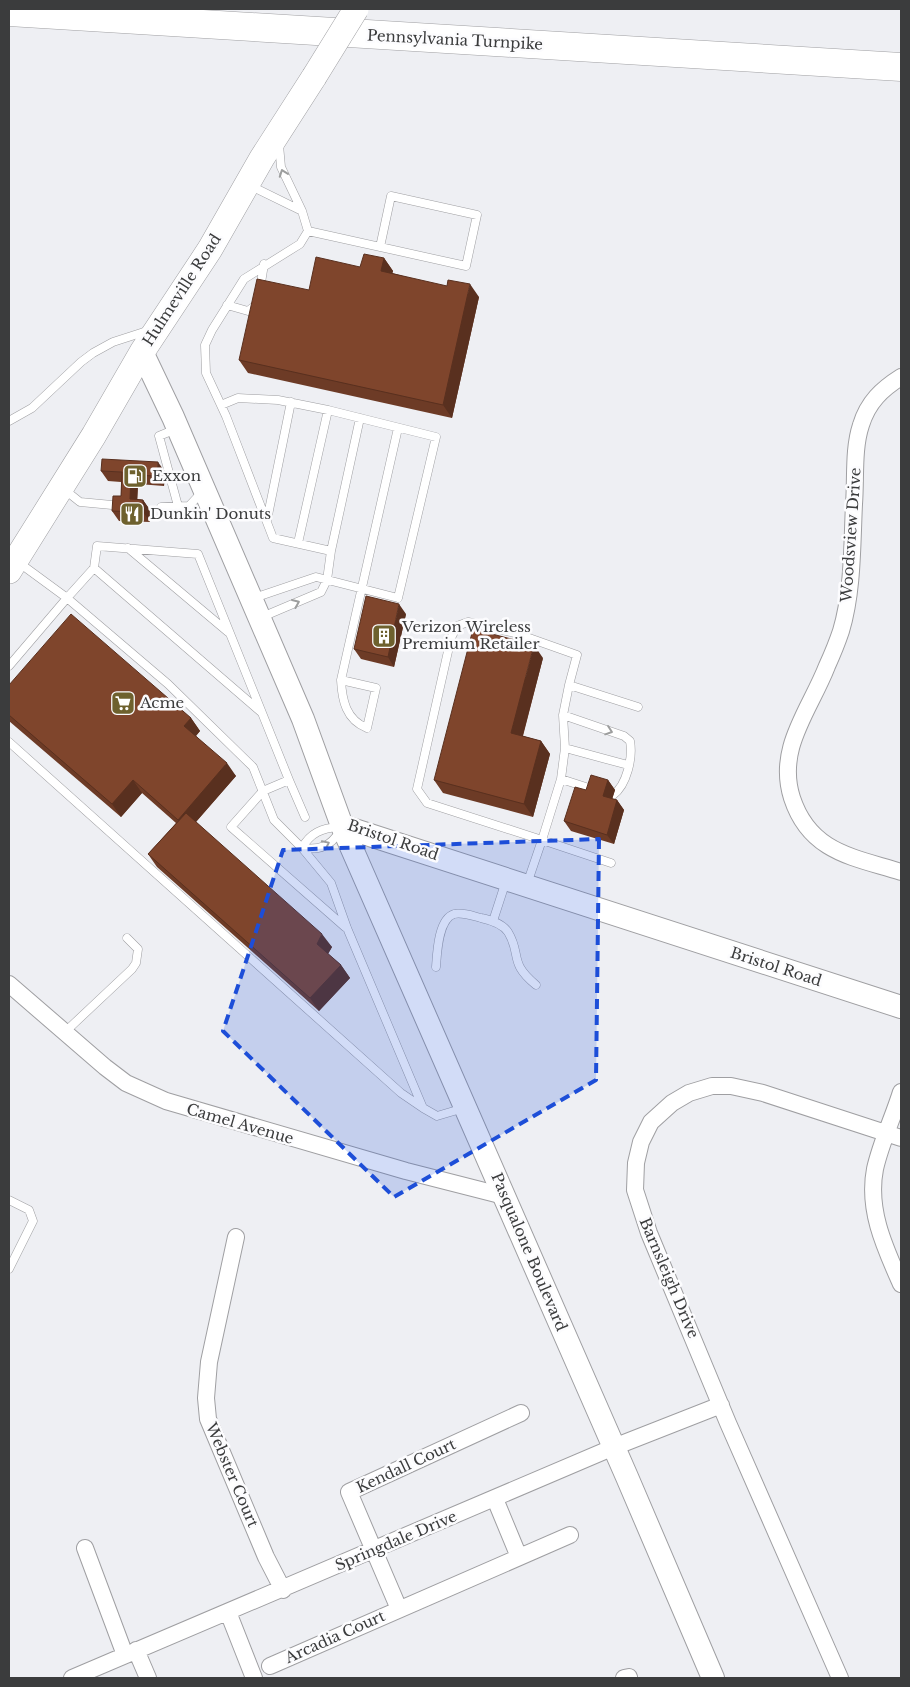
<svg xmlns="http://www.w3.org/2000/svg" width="910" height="1687" font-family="'Libre Baskerville',serif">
<rect width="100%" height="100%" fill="#eeeff3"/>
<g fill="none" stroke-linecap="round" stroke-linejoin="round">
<g stroke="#9f9fa2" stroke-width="9">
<path id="lane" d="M279,145l2,22 21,44
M249,185l53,26 6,20 -8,13 -56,35 -32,51 -7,15 1,28 20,43 47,122 58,13 -4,29 -6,12 -59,25
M308,231l158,35 11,-51 -86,-19 -11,51
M260,289l4,-25
M227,305l21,6 8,-6
M221,405l17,-7 40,2 50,10 108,27 -38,161 -82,-21 -62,21
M9,421l23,-13 49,-46 12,-9 20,-11 34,-11
M176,429l-17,7 19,70
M65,490l15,12 32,3
M161,507l28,-1 13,-14
M267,520l24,-118
M298,543l30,-133
M128,548l100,84
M331,551l29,-133
M94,568l167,144
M9,666l58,-68 -49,-36
M341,680l35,8 -9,40c-21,-8 -25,-28 -26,-48l57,-252
M569,685l-6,30 2,33 63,17
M563,715l61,21 6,5c3,16 -3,44 -17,54
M9,742l392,351 22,15
M565,748l-4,31 -19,61 -115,-37 -10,-14 34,-151 6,-12 11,-4 47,11 62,22 -8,30 69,22
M561,779l34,11
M289,780l-91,-226 -101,-8 -3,22 -27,30 101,86 85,83 21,53 28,28 29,35 16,45 76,180 14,8 27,-8
M305,817l-16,-37 -26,11 -32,36 114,100
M302,848c18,2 28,-1 38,-17
M302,848c8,-15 20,-20 37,-21
M527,884l15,-44 69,23
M493,921l13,-40
M436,967c1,-13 2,-48 18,-53 8,-2 19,2 27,4 9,2 21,5 27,14 14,23 0,30 28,53
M65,1032l67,-63 4,-6 2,-14 -11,-11
M9,1200l20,10 4,11 -24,48"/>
</g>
<g stroke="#9f9fa2" stroke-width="18">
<path id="street" d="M901,377c-19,12 -33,25 -40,48 -8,24 -5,53 -7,79 -2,41 -1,87 -13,127 -4,12 -9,24 -14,35 -17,44 -51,82 -35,132 18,55 62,59 109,74
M9,984l96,83 21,16 40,18 240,70 98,25
M901,1092c-8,26 -20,50 -26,77 -8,41 10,79 26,115
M236,1237l-27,125 -3,36 2,21 58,138 17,33
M495,1499l24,58
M85,1548l40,107
M399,1609l-50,-117 172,-79
M228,1612l26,66
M136,1650l12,28
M270,1666l300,-131
M72,1678l542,-231 107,-42
M624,1678l5,-1
M840,1678l-112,-255 -79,-190 -14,-43 1,-27 5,-21 10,-20 21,-19 17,-10 23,-7h19l32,7 138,45"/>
</g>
<g stroke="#9f9fa2" stroke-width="24">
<path id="secondary" d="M142,352l31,65 130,302 39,107 285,651 86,201
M342,826l559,181"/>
</g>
<g stroke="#9f9fa2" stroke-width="26">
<path id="primary" d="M9,571l85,-136 48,-83 68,-103 52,-91 52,-81"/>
</g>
<g stroke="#9f9fa2" stroke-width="29">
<path id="highway" d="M9,12l892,55"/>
</g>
<use href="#lane" stroke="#fff" stroke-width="8"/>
<use href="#street" stroke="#fff" stroke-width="16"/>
<use href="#secondary" stroke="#fff" stroke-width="22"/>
<use href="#primary" stroke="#fff" stroke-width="25"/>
<use href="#highway" stroke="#fff" stroke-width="28"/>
<g stroke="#9f9fa2" stroke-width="26" stroke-linecap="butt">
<path id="primary-bridge" d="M314,77l42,-68"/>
</g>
<use href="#primary-bridge" stroke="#fff" stroke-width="25"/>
</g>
<path fill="#6d3b26" d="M384,258l9,13 -1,2 87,24 -27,121 -204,-45 -9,-13 70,-70 51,-23z
M101,471l64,1 -1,14 -26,-2 -1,15 6,1 7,10v12l-31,-1 -7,-10 9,-15v-14l-13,-1z
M406,614l-12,53 -33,-8 -7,-10z
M543,658l-20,78 18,5 9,13 -17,63 -90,-24 -9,-13z
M9,685l182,33 9,13 -4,5 40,40 -40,46 136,125 -4,7 13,11 9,13 -31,33 -162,-144 -9,-13 28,-31 -34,-30 -21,24 -112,-96z
M608,780l7,10 -3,9 5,1 7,10 -10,34 -43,-13 -7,-10z"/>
<path fill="#59301f" d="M384,258l9,13 -3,13 -9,-13z
M470,284l9,13 -27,121 -9,-13z
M158,462l7,10 -1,14 -7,-10z
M131,475l7,9 -1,25 -7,-10z
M143,500l7,10v12l-7,-10z
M399,604l7,10 -12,53 -6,-10z
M534,645l9,13 -23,88 -9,-13z
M191,718l9,13 -7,8 -9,-13z
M541,741l9,13 -17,63 -9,-13z
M227,763l9,13 -49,56 -9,-12z
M133,780l9,13 -21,24 -9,-13z
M608,780l7,10 -5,16 -7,-10z
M617,800l7,10 -10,34 -7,-9z
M322,934l10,13 -6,10 -9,-13z
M341,965l9,13 -31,33 -9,-13z"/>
<path fill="#7f452c" stroke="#59301f" d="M364,254l20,4 -3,13 66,15 1,-6 22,4 -27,121 -204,-45 18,-81 52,11 7,-33 44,10z
M102,459l56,3 -1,14 -26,-1 -1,24 13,1v12l-31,-1 1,-15h8l1,-24 -21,-1z
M366,596l33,8 -11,53 -34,-8z
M71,614l120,104 -7,8 43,37 -49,57 -45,-40 -21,24 -103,-89v-30z
M473,629l61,16 -23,88 30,8 -17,63 -90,-24z
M591,775l17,5 -5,16 14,4 -10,35 -43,-14 11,-34 11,3z
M186,813l136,121 -5,10 24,21 -31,33 -162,-144z"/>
<defs><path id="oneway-chevron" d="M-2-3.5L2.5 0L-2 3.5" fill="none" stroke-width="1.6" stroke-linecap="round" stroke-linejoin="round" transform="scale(1.25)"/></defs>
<g stroke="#9d9e9e">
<use href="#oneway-chevron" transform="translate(283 173) rotate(-110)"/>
<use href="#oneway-chevron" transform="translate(296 603) rotate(-23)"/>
<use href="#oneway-chevron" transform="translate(609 731) rotate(19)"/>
<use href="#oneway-chevron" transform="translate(326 844) rotate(-26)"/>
</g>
<path fill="#1d4ed8" fill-opacity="0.2" stroke="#1d4ed8" stroke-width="4" stroke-dasharray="10 6" stroke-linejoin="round" d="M599,839l-3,241 -202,117 -171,-166 60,-181z"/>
<defs>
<g id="fuel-square" transform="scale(1.25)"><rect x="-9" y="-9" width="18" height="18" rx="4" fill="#6e612e" stroke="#fcfcfe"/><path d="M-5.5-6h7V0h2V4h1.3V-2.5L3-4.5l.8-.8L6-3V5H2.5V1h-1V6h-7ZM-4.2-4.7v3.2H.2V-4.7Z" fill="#fff"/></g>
<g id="restaurant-square" transform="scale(1.25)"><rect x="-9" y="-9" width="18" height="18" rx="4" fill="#6e612e" stroke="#fcfcfe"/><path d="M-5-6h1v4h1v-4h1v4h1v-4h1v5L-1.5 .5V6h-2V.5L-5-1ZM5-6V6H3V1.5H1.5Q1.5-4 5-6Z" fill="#fff"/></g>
<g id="building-square" transform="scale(1.25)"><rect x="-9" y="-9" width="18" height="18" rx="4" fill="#6e612e" stroke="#fcfcfe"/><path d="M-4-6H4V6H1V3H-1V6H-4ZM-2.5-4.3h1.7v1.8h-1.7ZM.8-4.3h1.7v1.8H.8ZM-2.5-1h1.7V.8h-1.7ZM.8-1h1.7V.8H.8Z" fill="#fff"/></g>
<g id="supermarket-square" transform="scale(1.25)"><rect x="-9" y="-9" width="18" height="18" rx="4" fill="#6e612e" stroke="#fcfcfe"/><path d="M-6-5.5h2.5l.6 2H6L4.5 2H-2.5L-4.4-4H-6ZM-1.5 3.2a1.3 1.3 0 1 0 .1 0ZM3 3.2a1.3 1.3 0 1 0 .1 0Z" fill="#fff"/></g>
</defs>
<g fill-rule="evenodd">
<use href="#fuel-square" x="135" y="476"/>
<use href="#restaurant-square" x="132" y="514"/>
<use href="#building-square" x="384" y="636"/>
<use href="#supermarket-square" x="123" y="703"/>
</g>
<g text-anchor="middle" stroke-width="5" stroke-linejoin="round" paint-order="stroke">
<g font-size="15" fill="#3b3c3d" stroke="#fcfcfe">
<text transform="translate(455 40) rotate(3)" y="5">Pennsylvania Turnpike</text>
<text transform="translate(182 290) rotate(-57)" y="5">Hulmeville Road</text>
<text transform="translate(851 535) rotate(-86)" y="5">Woodsview Drive</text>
<text transform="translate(393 840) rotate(19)" y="5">Bristol Road</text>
<text transform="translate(776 967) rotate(18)" y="5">Bristol Road</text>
<text transform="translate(240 1124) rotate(16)" y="5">Camel Avenue</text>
<text transform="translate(529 1252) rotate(67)" y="5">Pasqualone Boulevard</text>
<text transform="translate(669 1278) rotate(67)" y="5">Barnsleigh Drive</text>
<text transform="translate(406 1466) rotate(-25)" y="5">Kendall Court</text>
<text transform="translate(232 1475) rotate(67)" y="5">Webster Court</text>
<text transform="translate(396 1541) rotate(-23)" y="5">Springdale Drive</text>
<text transform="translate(335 1637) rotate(-24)" y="5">Arcadia Court</text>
</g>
<g font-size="15" fill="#3b3c3d" stroke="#fcfcfe" text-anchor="start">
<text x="152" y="481">Exxon</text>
<text x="150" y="519">Dunkin' Donuts</text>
<text x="402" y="632">Verizon Wireless<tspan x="402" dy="17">Premium Retailer</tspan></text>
<text x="140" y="708">Acme</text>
</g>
</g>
<rect width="910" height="1687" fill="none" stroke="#3b3c3d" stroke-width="20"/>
</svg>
